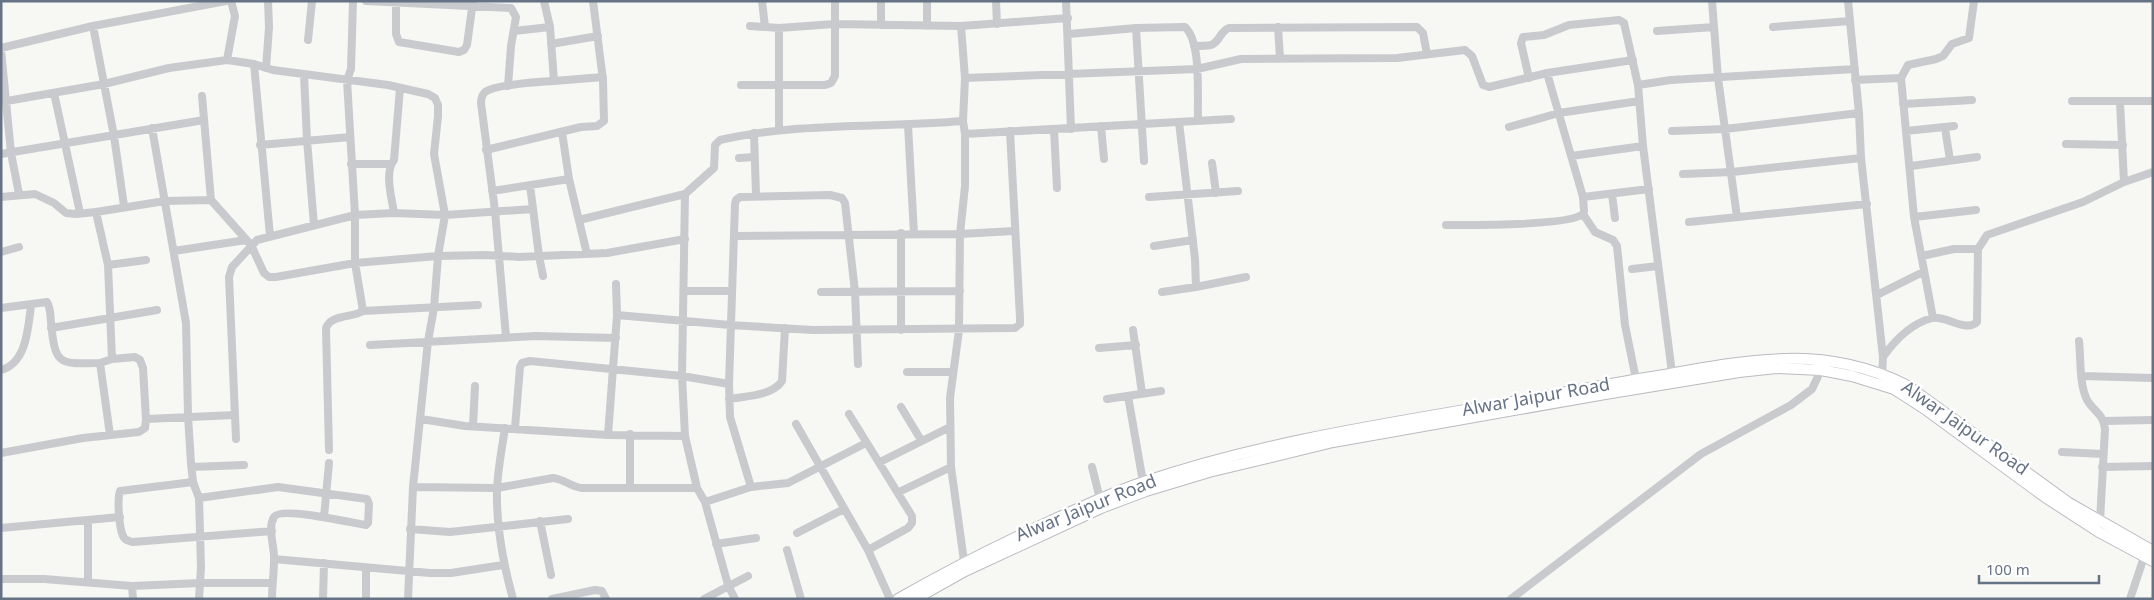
<svg xmlns="http://www.w3.org/2000/svg" width="2154" height="600" font-family="'Noto Sans',sans-serif">
<rect width="100%" height="100%" fill="#f7f7f4"/>
<g fill="none" stroke-linecap="round" stroke-linejoin="round">
<g stroke="#b8bbc0" stroke-width="12">
<path id="major" d="M898,599c51,-29 102,-55 155,-79 29,-13 58,-27 88,-37 123,-42 250,-60 377,-82 51,-9 101,-19 152,-27 38,-7 76,-14 115,-15 42,-2 86,8 123,27l161,117 84,48
M915,599l50,-28 136,-63 45,-17 63,-19 124,-30 272,-48 134,-22 37,-4 45,2 31,6 42,13 31,20 120,88 54,35 54,29"/>
</g>
<path stroke="#c8cace" stroke-width="8" d="M353,1l-2,68 -4,11 8,135v48l8,48 115,-6
M366,1l145,7 5,9 -5,29 -3,40
M396,1v33l3,8 60,10 5,-2 3,-5 6,-44
M762,1l3,26
M881,1v24
M996,1l1,23
M1066,1l5,128
M1712,1l6,77 19,139
M1848,1l11,112 2,45 22,199 -1,20
M93,26l21,110 10,70
M750,26l29,2 55,-4 127,2 107,-8
M927,26v-25
M961,26l4,52 -2,43 2,13v52l-5,48 -1,96 -9,68 1,69 13,94
M1278,27l2,31
M1773,27l77,-6
M1136,28l8,133
M514,31l36,-4
M1657,31l57,-4
M1069,34l67,-6 49,-1c17,15 12,71 13,94
M308,40l4,-39
M551,44l47,-8
M1194,46c6,0 12,0 17,-1 9,-3 9,-14 18,-17l188,-1 6,6 4,21
M1,48l92,-22 133,-25
M1,50l10,103 8,41
M227,60l8,-44 -4,-15
M254,64l16,172
M266,68l3,-41 -1,-26
M304,75l3,65 7,85
M965,78l232,-9 44,-10 156,-1 68,-8 7,6 11,29 6,2 58,-14 86,-13
M1529,78l-8,-35 2,-6 21,-2 25,-10 50,-5 5,3 14,62 5,61 29,227
M1855,80l46,-2
M554,81l49,-4
M741,85h84l6,-2 4,-7v-75
M1638,85l33,-5 184,-11
M54,93l26,120
M202,96l9,104
M2072,101h81
M1,102l103,-18 65,-16 58,-8 27,4 19,6 115,15 40,9 7,4 3,7v11l-4,38 11,61 -7,41 -4,52 -6,33 -15,146 -5,112
M2120,102l4,80
M1903,104l69,-4
M1179,122l16,137 1,28
M908,125l6,109
M1101,126l3,33
M1509,127l50,-14 80,-12
M152,128l34,195 2,93 3,47 2,19 6,16 2,69 -2,32
M1945,128l5,32
M779,130v-102
M1054,130l3,58
M1672,131l53,-2 134,-16
M1906,131l48,-5
M562,132l7,47 18,75
M754,133l2,62
M965,134l266,-15
M2066,144l57,1
M260,145l90,-8
M486,150l95,-23 16,-1 7,-5 -1,-41 -10,-79
M1,154l203,-34
M1571,156l72,-10
M739,158l15,-1
M1212,163l4,30
M351,164h39
M1911,166l66,-9
M1683,174l49,-2 129,-14
M530,185l9,71 4,20
M492,191l77,-12
M685,194l-3,182 3,60 12,52 8,14 23,83 7,14
M1612,194l3,24
M1,197l34,-3 19,9 12,10 10,1 20,-2 69,-11 46,-1 40,45 13,28 5,4h7l79,-14 83,-7 47,-1 34,2 88,-4 78,-14
M1149,197l89,-6
M1583,197l66,-8
M96,212l12,53 4,94 -12,4 10,72
M394,213c-2,-14 -10,-41 0,-53l6,-72
M1583,214l12,18 18,8 4,6 8,79 11,54
M1914,217l62,-7
M579,220l106,-26 29,-26 1,-23 5,-5c79,-18 162,-12 243,-19
M1689,222l178,-18
M1446,225c23,0 123,1 137,-11l1,-3 -1,-14 -36,-124
M901,233v97
M734,236l226,-2 54,-3
M1154,246l39,-6
M174,251l72,-11
M1,252l18,-5
M1922,256l32,-7h24
M108,265l38,-5
M1632,269l26,-3
M684,291h48
M821,292l139,-1
M1162,292l34,-5 50,-10
M1877,295l46,-23
M1,308l46,-6c4,7 3,13 4,20 4,44 8,42 49,41
M617,315l113,10 83,5 202,-2 5,-4v-6l-10,-187
M1933,318l-19,-101 -13,-139 7,-13 28,-6 7,-3 9,-12 17,-6 5,-37
M51,328l106,-18
M1133,330l9,63
M506,337l-11,-126 -14,-108c0,-5 1,-8 4,-11 11,-8 55,-10 69,-11l-4,-54 -6,-26
M2079,341c2,18 0,43 8,59 7,12 16,13 18,29l-5,92
M370,345l166,-9 80,2
M1099,348l37,-3
M1883,357c12,-17 27,-33 49,-39 14,-3 34,15 45,4l1,-73 9,-14 96,-33 41,-20 29,-10
M112,359l23,-2 5,3 3,8 3,51
M1,370c26,-7 27,-43 30,-64
M907,372h45
M2083,376l70,2
M1128,396l15,86
M729,399c17,-3 43,-3 53,-18l3,-53
M1107,399l54,-8
M901,407l20,33
M849,414l63,102v7l-4,5 -40,22
M421,419l44,7 143,9 77,1
M2104,421l49,-1
M796,424l72,126 22,49
M473,426l2,-40
M505,428c-3,20 -7,40 -8,61 -1,37 6,74 16,110
M515,428l5,-61 2,-4 8,-2 152,15 47,8
M608,435l9,-120 -1,-31
M236,439l-7,-162 3,-10 25,-27 98,-25 39,-2 51,2 88,-6
M329,450l-3,-122c5,-14 26,-10 37,-17
M2062,452l41,2
M1,453l82,-15 56,-6 6,-4 1,-9 89,-4
M880,462l70,-35
M192,467l52,-2
M1092,467l8,32
M2102,467l51,-1
M193,482l-73,9c-3,9 -1,36 3,45 2,5 6,5 10,6l139,-11
M413,487l84,1 56,-10c11,1 18,9 29,10h115
M630,487v-53
M751,487l-21,-70 -1,-33 6,-180 1,-4 4,-3 90,-2 12,3 3,5 10,89 3,72
M899,492l52,-25
M199,498l79,-11 89,12 2,5 -1,19 -2,2c-14,-2 -86,-19 -92,-8 -7,12 1,30 0,43 0,13 -2,26 -2,39
M705,502l46,-15 37,-4 78,-40
M324,517l5,-54
M540,521l11,54
M1,528l119,-11
M410,529l40,3 118,-13
M797,533l47,-24
M716,544l40,-6
M787,550l14,49
M274,559l156,14h21l52,-8
M1,579h43l88,7 1,13
M88,582v-62
M132,586l68,-3h72
M323,599l1,-36
M366,599v-31
M552,599l43,-9 7,1 4,8
M704,599l44,-23
M1511,599l190,-145 90,-49 21,-16 9,-19
M2130,599l16,-48"/>
<use href="#major" stroke="#fff" stroke-width="10"/>
</g>
<g text-anchor="middle" stroke-width="5" stroke-linejoin="round" paint-order="stroke">
<g font-size="18" fill="#667385" stroke="#fff">
<text transform="translate(1536 397) rotate(-10)" y="6">Alwar Jaipur Road</text>
<text transform="translate(1965 428) rotate(35)" y="6">Alwar Jaipur Road</text>
<text transform="translate(1086 508) rotate(-22)" y="6">Alwar Jaipur Road</text>
</g>
</g>
<rect width="2154" height="600" fill="none" stroke="#667385" stroke-width="5"/>
<path d="M1979 575v8h120v-8" fill="none" stroke="#667385" stroke-width="2.5"/>
<text x="1986" y="575" font-size="15" fill="#667385" stroke="#ffffff" stroke-width="4" paint-order="stroke">100 m</text>
</svg>
